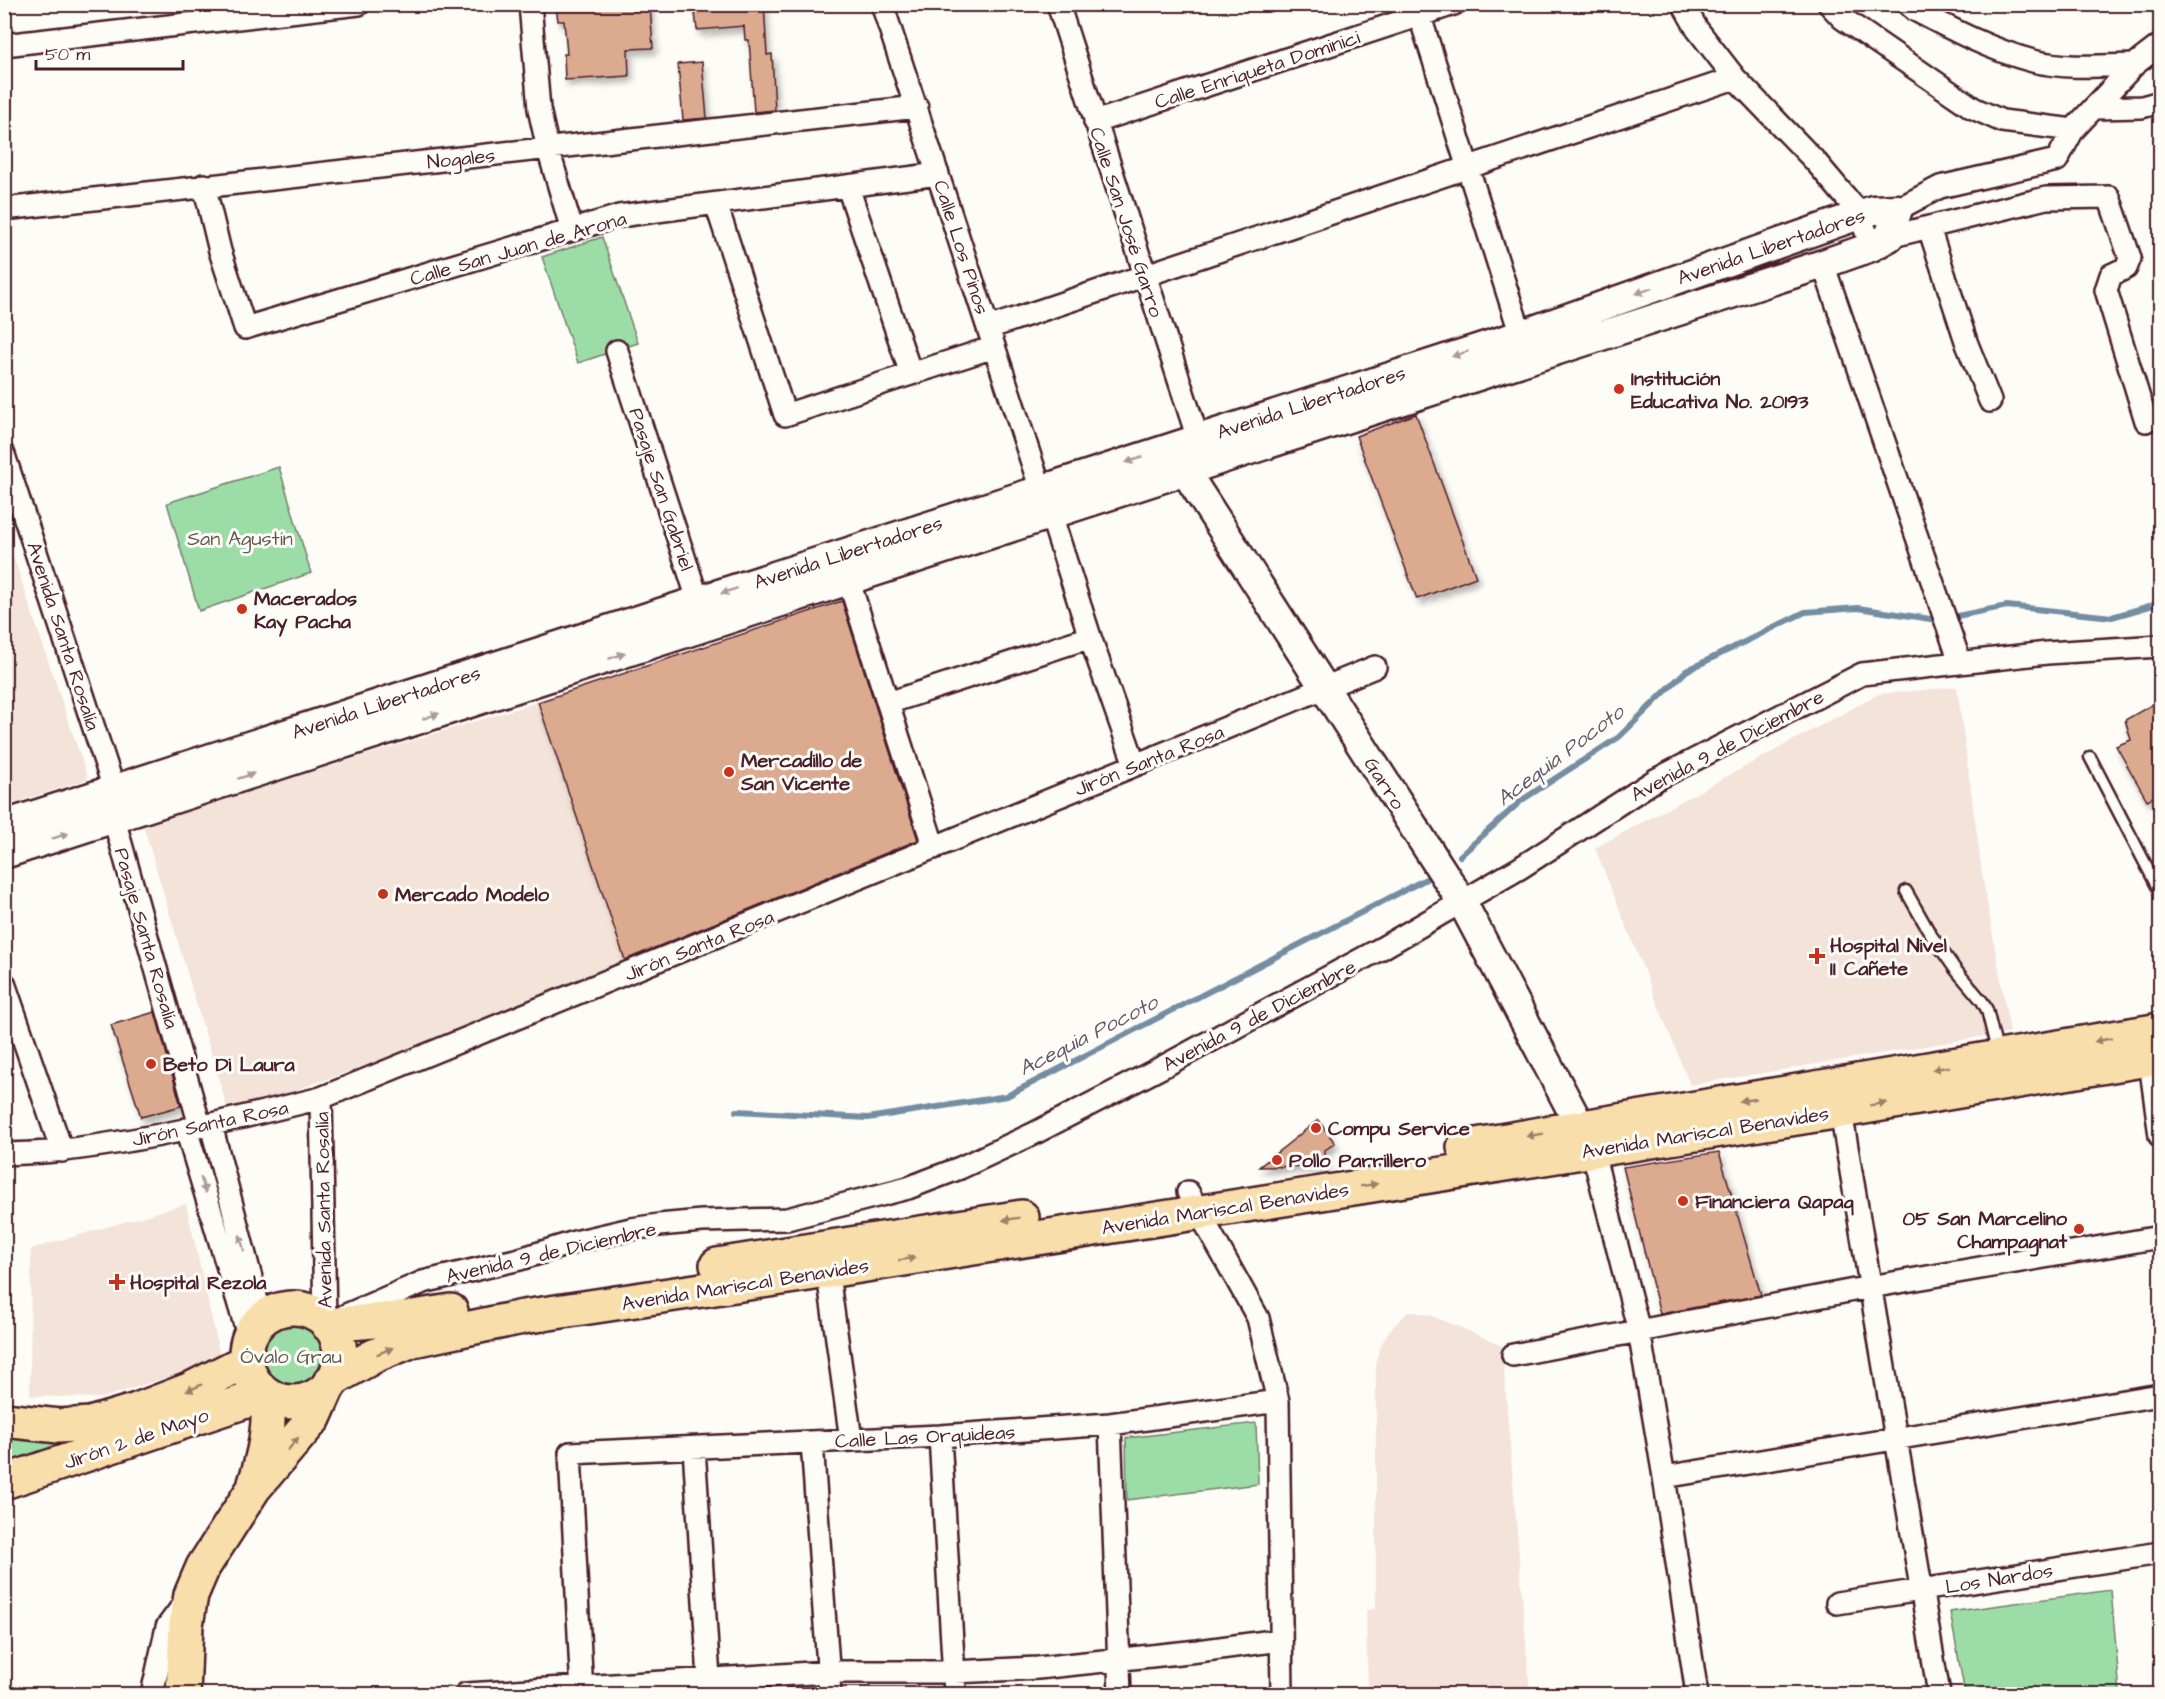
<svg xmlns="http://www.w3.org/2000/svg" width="2165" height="1699" font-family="'Architects Daughter',sans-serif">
<defs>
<filter id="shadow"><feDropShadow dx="3.5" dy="6" stdDeviation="3" flood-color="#0004"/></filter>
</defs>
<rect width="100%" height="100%" fill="#fdfcf7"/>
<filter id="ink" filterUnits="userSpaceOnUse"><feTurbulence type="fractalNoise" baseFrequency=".0167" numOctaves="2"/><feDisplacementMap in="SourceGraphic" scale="12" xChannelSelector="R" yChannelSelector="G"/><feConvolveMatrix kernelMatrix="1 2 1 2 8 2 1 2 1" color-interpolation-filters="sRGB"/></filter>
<g filter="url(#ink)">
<path fill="#f3e3d8" d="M14,559l74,220 -83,27 -1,-244z
M1957,687l26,193 27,152 -320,53 -95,-237 284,-154z
M538,702l88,262 -184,74 -213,76 -86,-290z
M186,1204l35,156 -119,38 -72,-2 1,-147z
M1409,1311l20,4 26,10 47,21 28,348h-162l-2,-84 10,-1v-249l5,-15 8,-14z"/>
<path fill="#9cdda7" stroke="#737e69" stroke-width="1.5" d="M602,237l36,106 -60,20 -36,-106z
M279,467l32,106 -112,38 -32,-108z
M284,1316h13l12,3 11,8 8,10 4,12v13l-22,30 -12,4h-14l-24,-14 -7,-12v-28l7,-12 11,-9z
M1256,1423l2,61 -131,16 -1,-62z
M5,1428l74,4 3,12 -77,19z
M2111,1590l9,104h-155l-15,-82z"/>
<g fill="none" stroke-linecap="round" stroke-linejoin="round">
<path stroke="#748da2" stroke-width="6" d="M1460,856l62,-56 97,-63 67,-66 119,-59 53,-4 79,12 70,-14 105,11 48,-14
M736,1111l132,7 139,-22 419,-217"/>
</g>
<path fill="#dcaa8f" stroke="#4a1f2b" stroke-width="1.5" filter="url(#shadow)" d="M578,4h45l1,2 26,-1 3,43 -25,1 1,27 -64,4 -1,-26h3l-3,-33h-6l-2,-14z
M694,4h70l3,51 5,-1 3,56 -21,2 -5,-72h-4l-1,-14 -47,4z
M702,62l5,56 -24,2 -5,-56z
M1416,414l60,163 -59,22 -61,-163z
M842,601l76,239 -293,120 -87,-258z
M2160,700v94l-13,6 -31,-54 15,-6 -6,-20z
M155,1012l26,94 -40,11 -30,-92z
M1318,1120l17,23 -10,7 1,16 -67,1z
M1719,1152l42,143 -101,19 -37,-147z"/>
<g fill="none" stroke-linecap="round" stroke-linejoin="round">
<g stroke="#4a1f2b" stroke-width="15">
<path id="lane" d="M2090,757l70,135
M1906,891l25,44 24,34 27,32 5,9 11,45"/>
</g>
<g stroke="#4a1f2b" stroke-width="26">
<path id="street" d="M530,4l9,105 9,40 24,81
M882,4l159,486 10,25 39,122 45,128
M1058,4l140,435
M1416,4l109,344
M1683,4l14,25 38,49 81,84 44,52 11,33
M1829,4l13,14 131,90 29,13 71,9
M1908,4l7,6c38,20 76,40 118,51 32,8 68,5 101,4
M4,45l355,-41
M2095,108l47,-1 18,-5
M1095,122l359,-118
M204,185l16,66 25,77 374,-112 319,-42
M848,187l63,187
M716,204l69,211 209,-68
M4,209l913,-102
M1898,209l42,-22 117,-27 16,-30 61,-65 26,-20
M1929,228l38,116 23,57
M1889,237l157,-39 63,-1 21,61 -4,10 -15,7 -5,15 40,131
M1823,264l137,398
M988,328l747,-250
M617,351l85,261
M4,455l114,346
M844,566l90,282
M888,703l202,-66
M114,819l86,307
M4,983l58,168
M2148,1047l12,89
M321,1098l4,224
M1839,1100l100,594
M211,1125l51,195
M186,1129l63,209
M1592,1149l47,182 25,146 33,217
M4,1154c20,-1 41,-1 60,-4 87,-10 172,-31 257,-52l1054,-431
M1188,1192l70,126 20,83 4,293
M826,1260l25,180
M344,1316l79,-34 97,-23 55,-17 56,-13 28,-4 43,-4 85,-2 121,-31 52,-20 73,-34 135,-70 214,-116 138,-80 137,-89 205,-105 185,-21 113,-7
M1513,1355l357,-68 290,-50
M1110,1424l10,270
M940,1436l15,258
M812,1442l18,252
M694,1448l16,246
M1664,1477l496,-82
M1837,1603l323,-50
M152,1694l15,-67 20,-27
M466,1694l362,-22h126l84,-4 160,-17 82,-11
M582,1694l-12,-241 370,-17 170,-12 168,-23"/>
</g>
<g stroke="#4a1f2b" stroke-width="33">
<path id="secondary" d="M1178,454l7,17 277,431 128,243
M4,825l1516,-490 353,-125 25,-1 -9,28 -18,10 -48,17 -1819,590"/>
</g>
<g stroke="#4a1f2b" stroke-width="38">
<path id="primary" d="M255,1483c10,-31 15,-55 13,-88
M183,1694l3,-69 5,-30 12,-28 51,-79 60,-70 16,-36"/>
</g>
<g stroke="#4a1f2b" stroke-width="38">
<path id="highway" d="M1464,1147l696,-117
M717,1265l305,-48
M246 1355a47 47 0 1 1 94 0a47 47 0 1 1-94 0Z
M328,1325l79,-7 44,-7
M333,1379l41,-23 39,-16 110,-23 305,-46 1013,-160 319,-54
M4,1420l55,6 31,-2 47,-14 52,-20 57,-29
M4,1482l263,-88"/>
</g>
<use href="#lane" stroke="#fdfcf7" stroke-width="10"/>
<use href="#street" stroke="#fdfcf7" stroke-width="21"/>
<use href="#secondary" stroke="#fdfcf7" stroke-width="28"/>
<use href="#primary" stroke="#f8deab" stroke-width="33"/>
<use href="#highway" stroke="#f8deab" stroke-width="33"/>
</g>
<defs><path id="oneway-solid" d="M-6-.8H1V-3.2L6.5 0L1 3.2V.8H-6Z" transform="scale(1.5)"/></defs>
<g fill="#ac999b">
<use href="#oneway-solid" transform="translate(1644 291) rotate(160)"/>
<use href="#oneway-solid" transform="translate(1460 354) rotate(162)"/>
<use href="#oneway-solid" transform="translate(1134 460) rotate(162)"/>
<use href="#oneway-solid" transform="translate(729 591) rotate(162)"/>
<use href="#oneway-solid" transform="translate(617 656) rotate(-18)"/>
<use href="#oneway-solid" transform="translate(431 716) rotate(-18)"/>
<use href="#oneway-solid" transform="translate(246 776) rotate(-18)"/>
<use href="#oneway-solid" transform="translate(60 836) rotate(-18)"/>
<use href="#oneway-solid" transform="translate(203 1185) rotate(73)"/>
<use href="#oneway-solid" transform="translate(242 1243) rotate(-105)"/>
</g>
<g fill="#a17e6b">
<use href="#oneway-solid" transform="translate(2103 1040) rotate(170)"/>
<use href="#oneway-solid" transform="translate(1941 1068) rotate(171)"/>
<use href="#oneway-solid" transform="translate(1748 1100) rotate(171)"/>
<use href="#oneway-solid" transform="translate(1878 1104) rotate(-9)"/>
<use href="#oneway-solid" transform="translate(1535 1135) rotate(171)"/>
<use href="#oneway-solid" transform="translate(1369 1185) rotate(-9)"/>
<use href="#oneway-solid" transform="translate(1011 1219) rotate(171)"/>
<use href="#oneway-solid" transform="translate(907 1259) rotate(-9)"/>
<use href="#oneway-solid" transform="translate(385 1351) rotate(-22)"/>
<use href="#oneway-solid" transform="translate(194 1388) rotate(156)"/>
<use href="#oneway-solid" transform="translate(293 1444) rotate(-51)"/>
</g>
</g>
<g fill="#c8321e" stroke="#fdfcf7" stroke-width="2">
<circle cx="1619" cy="389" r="6"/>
<circle cx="242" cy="609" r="6"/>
<circle cx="729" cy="772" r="6"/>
<circle cx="383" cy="894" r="6"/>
<path d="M1814 947h6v6h6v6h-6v6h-6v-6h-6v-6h6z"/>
<circle cx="151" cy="1064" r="6"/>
<circle cx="1316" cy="1128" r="6"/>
<circle cx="1277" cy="1160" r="6"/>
<circle cx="1683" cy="1201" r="6"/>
<circle cx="2079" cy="1229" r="6"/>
<path d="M114 1273h6v6h6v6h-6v6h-6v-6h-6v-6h6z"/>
</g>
<g text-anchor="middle" stroke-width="6" stroke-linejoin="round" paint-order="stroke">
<g font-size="20" fill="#4a1f2b" stroke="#fdfcf7">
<text transform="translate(1257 69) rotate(-18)" y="7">Calle Enriqueta Dominici</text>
<text transform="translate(461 158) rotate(-6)" y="7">Nogales</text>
<text transform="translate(1127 222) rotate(72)" y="7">Calle San José Garro</text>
<text transform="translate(1771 246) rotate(-19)" y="7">Avenida Libertadores</text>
<text transform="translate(962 247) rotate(72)" y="7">Calle Los Pinos</text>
<text transform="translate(518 248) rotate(-16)" y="7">Calle San Juan de Arona</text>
<text transform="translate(1311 402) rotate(-18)" y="7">Avenida Libertadores</text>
<text transform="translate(662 489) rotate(72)" y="7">Pasaje San Gabriel</text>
<text transform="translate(848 552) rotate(-18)" y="7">Avenida Libertadores</text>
<text transform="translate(64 636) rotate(72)" y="7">Avenida Santa Rosalía</text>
<text transform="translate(386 702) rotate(-18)" y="7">Avenida Libertadores</text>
<text transform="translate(1727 745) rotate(-28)" y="7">Avenida 9 de Diciembre</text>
<text transform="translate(1149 760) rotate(-22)" y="7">Jirón Santa Rosa</text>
<text transform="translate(1385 783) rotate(57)" y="7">Garro</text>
<text transform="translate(147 938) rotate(74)" y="7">Pasaje Santa Rosalía</text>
<text transform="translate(699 945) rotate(-22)" y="7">Jirón Santa Rosa</text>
<text transform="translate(1259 1015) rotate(-28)" y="7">Avenida 9 de Diciembre</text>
<text transform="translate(210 1123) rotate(-12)" y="7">Jirón Santa Rosa</text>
<text transform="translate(1705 1132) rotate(-9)" y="7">Avenida Mariscal Benavides</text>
<text transform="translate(1225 1208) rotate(-9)" y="7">Avenida Mariscal Benavides</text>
<text transform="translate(323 1210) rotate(-91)" y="7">Avenida Santa Rosalía</text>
<text transform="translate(551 1252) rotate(-13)" y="7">Avenida 9 de Diciembre</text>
<text transform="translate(745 1284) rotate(-9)" y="7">Avenida Mariscal Benavides</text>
<text transform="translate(925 1436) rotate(-3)" y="7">Calle Las Orquideas</text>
<text transform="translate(136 1438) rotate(-19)" y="7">Jirón 2 de Mayo</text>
<text transform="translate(1999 1578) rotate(-9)" y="7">Los Nardos</text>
</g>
<g font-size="20" font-weight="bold" fill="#4a1f2b" stroke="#fdfcf7" text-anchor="start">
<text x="1631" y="385">Institución<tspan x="1631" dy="23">Educativa No. 20193</tspan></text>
<text x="254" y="605">Macerados<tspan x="254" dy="23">Kay Pacha</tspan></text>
<text x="741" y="767">Mercadillo de<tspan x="741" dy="23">San Vicente</tspan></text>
<text x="395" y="901">Mercado Modelo</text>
<text x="1830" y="952">Hospital Nivel<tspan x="1830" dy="23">II Cañete</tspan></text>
<text x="163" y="1071">Beto Di Laura</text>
<text x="1328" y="1135">Compu Service</text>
<text x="1289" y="1167">Pollo Parrillero</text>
<text x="1695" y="1208">Financiera Qapaq</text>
<text x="2067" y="1225" text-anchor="end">05 San Marcelino<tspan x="2067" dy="23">Champagnat</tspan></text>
<text x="130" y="1289">Hospital Rezola</text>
</g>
<g font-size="20" fill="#635850" stroke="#fdfcf7">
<text x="240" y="545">San Agustín</text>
<text x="291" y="1363">Óvalo Grau</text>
</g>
<g font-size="21" font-style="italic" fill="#5f5667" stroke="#fdfcf7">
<text transform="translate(1560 755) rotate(-37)" y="7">Acequia Pocoto</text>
<text transform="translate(1088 1035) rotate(-27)" y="7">Acequia Pocoto</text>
</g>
</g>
<rect width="2165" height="1699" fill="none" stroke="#fdfcf7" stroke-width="24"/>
<rect x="12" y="12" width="2141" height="1675" fill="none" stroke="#4a1f2b" stroke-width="2" filter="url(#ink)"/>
<path d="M36 60v9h147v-9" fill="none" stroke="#4a1f2b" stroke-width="3"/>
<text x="45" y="60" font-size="18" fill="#4a1f2b" stroke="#fdfcf7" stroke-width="4.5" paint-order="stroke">50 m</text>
</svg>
